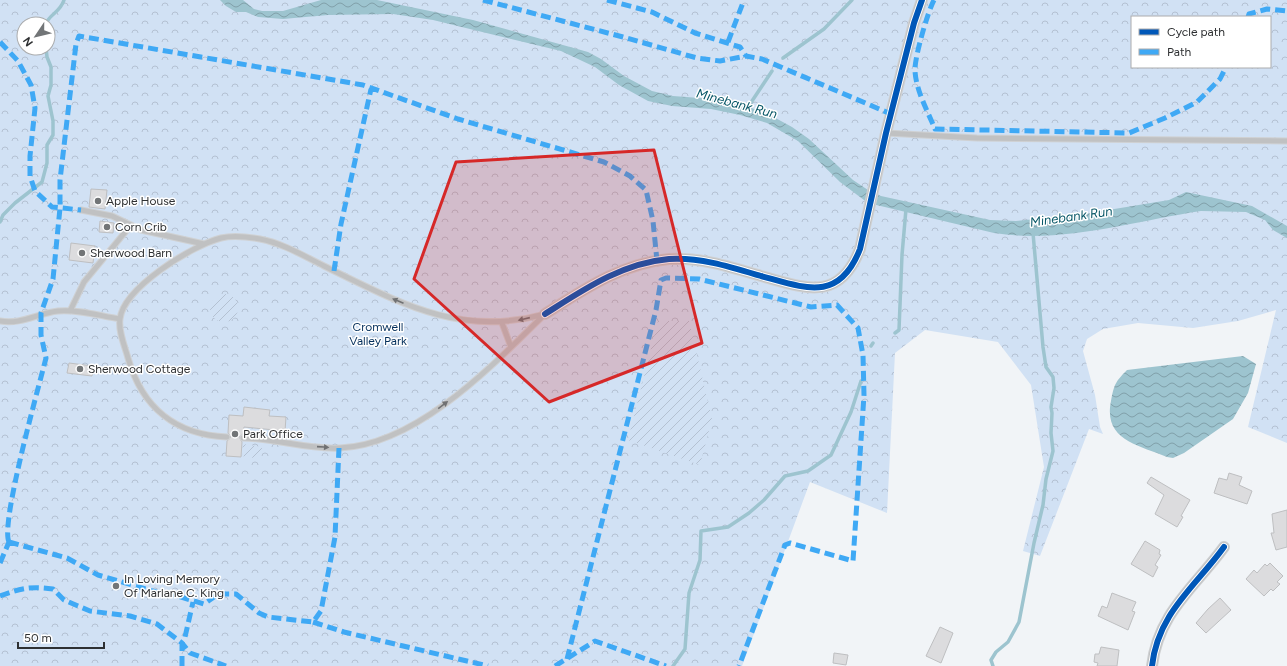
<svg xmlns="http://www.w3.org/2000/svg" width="1287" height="666" font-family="Figtree,sans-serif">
<defs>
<pattern id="park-crowns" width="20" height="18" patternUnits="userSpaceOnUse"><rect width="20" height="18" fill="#d1e1f4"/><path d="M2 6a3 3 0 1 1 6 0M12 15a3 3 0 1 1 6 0" fill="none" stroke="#b4c1d2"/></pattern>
<pattern id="garden-furrows" width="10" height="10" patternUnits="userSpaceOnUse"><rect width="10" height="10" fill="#d1e1f4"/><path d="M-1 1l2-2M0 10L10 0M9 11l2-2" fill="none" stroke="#b4c1d2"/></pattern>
<pattern id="water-waves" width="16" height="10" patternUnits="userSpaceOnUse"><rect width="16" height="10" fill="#9dc4cf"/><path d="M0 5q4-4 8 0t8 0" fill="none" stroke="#80a0a9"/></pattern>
</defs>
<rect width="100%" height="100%" fill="#f1f4f7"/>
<path fill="url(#park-crowns)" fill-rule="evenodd" d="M0,0h1287v443l-39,-16 28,-117 -38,11 -45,7 -55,-5 -35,6 -16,10 -4,12 12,44 5,32 3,7 -14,-5 -49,127 -17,-5 21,-84 -13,-82 -33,-43 -73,-12 -30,23 -8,160 -77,-31 -68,184h-742zM1132,17h138v50h-138zM24,24h24v24h-24z"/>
<path fill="url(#garden-furrows)" d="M210 308a14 14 0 1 1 28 0a14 14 0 1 1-28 0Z
M658,321h31l23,98 -12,46 -72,-25z
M243,444l19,3 -1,12 -19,-3z"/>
<path fill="url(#water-waves)" d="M220,0h23l11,9 8,2h21l38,-11h56l96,20 115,32 13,7 23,17 28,15 21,5 40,3 36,8 21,8 22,12 17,12 44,41 18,12 10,4 109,24 26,1 68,-7 85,-14 17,-8 66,14 35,20v12l-14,-8 -8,-10 -19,-8 -45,-1c-67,10 -140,33 -207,22l-126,-30 -28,-21 -42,-41 -31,-18 -27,-8 -29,-6 -39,-3 -24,-5 -29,-16 -24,-18 -34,-16 -128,-31 -40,-6 -65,1 -45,4 -25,-2 -12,-5h-10l-10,-6z
M1243,356l13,8 -8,29 -15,26 -49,34 -11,5 -6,-1c-29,-12 -64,-17 -56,-56 3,-16 4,-19 16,-31z"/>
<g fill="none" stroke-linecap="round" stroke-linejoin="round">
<path stroke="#9dc4cf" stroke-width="3.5" d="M46,24c3,-10 14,-11 18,-24
M783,58l41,-29 28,-29
M746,110l26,-39
M0,222l3,-7 12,-12 27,-21 5,-19v-18l6,-10v-14l-5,-25 3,-11v-18l-4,-10 -1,-9
M895,333l4,-3 3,-75 4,-46
M871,346l2,-3
M673,666l12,-17 4,-56 11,-33 1,-29 27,-4 21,-14 15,-13 21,-24 23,-5 23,-16 20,-43 10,-31
M993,666l-2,-6 5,-8 12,-10 11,-20 15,-79 9,-38 3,-26 7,-28 -2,-18 1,-20 -1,-6 3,-19 -1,-11 -7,-10 -3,-20 -10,-114"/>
</g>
<path fill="#dcdcde" stroke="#bebfc1" d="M91,189l16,1 -2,19 -16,-2z
M100,221l14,2 -1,10 -14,-1z
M71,243l24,3 -2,17 -24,-3z
M69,363l24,3 -1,10 -25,-3z
M244,407l26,3 -1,6 17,1 -1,14 -41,-4 -1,7 -4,3 3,5 -1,15 -15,-1 1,-15 4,-4 -3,-4 1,-18 14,1z
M1229,473l13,4 -3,8 13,6 -5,13 -33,-11 5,-15 8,2z
M1151,477l39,23 -9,16 2,1 -6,10 -22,-13 9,-19 -17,-12z
M1287,510v37l-11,3 -5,-17h3l-2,-19z
M1145,541l15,9 -1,4 2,1 -6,10 3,2 -5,10 -22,-13z
M1270,563l13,13 -6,6 3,2 -7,7 -2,-2 -7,7 -18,-17 8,-9 3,3 8,-9 2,2z
M1112,593l24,9 -4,9 3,1 -7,18 -30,-14 4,-10 5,2z
M1220,598l11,12 -25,23 -10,-10 12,-14z
M940,627l13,6 -12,30 -15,-7z
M1101,647l18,3 -2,16h-20l1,-3 -4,-1 1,-8h4z
M834,653l14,2 -2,10 -13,-2z"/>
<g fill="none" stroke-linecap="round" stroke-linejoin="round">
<g stroke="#cfd1d3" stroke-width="7">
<path id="service" d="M886,133l91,5 310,3
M81,210l31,6 29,14 63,14
M70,311l14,-29 47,-57
M0,321c21,4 38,-8 58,-10 20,-2 42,5 62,8
M502,323l9,24
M227,437c-52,-2 -85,-30 -99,-79 -3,-11 -10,-27 -8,-39 3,-31 73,-74 101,-81 12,-3 28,-1 39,1 22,4 44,17 64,27 74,36 136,72 221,48 -52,51 -128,131 -205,134 -33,2 -65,-10 -97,-10"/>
</g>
<g stroke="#cfd1d3" stroke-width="12">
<path id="minor" d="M545,314c38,-24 77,-51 124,-55 31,-2 62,8 92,17 44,12 78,27 99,-27l26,-116 28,-110 8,-23
M1152,666c6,-53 43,-79 72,-119"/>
</g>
<use href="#service" stroke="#c0c1c2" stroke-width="5"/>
<use href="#minor" stroke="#c0c1c2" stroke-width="10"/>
<path stroke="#3fa9f5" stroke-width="5" stroke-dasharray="10 5" stroke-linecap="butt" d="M483,0l140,37 74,21 23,3 26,-5 16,3 129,55
M607,0l45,12 43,21 45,14 6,9
M934,0c-6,11 -20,59 -19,71 1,19 12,39 20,58l194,4 36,-15 32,-16 23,-23 6,-12
M1248,17l1,-3 18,-5 20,2
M0,42l18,19 13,24 4,23 -5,48v20l5,15 17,16 29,3
M728,42l16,-42
M334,271l7,-47 30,-135
M9,542c-9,-18 30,-156 37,-184l-5,-23v-22l12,-34 7,-71v-28l16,-136 3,-8 284,49 95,34 146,43 26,14 16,14 7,31 4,40
M9,542l58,16 31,17 58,17 15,2 33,10 17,-12 4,2h11l23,19 9,4 45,5 8,-11 14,-74 4,-89
M0,563l9,-21
M0,596c21,-8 31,-10 53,-7l11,11 26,11 40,5 27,8 25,19 8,10 36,13
M313,622l31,10 144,34
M567,659l89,-349 5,-30 5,-2 33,1 112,28 26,-2 21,23 5,27 1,40 -11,166 -63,-18 -5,2 -46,121
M182,666v-23l3,-6 8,-35
M555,666l40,-25 71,25"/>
<g stroke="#fff" stroke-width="8">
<path id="cycleway" d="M545,314c38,-24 77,-51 124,-55 31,-2 62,8 92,17 44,12 78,27 99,-27l26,-116 28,-110 8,-23
M1152,666c6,-53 43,-79 72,-119"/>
</g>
<use href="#cycleway" stroke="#0057b8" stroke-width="6"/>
</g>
<defs><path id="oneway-solid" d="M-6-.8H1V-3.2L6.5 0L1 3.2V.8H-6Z"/></defs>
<g fill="#707173">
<use href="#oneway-solid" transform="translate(398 301) rotate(-157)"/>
<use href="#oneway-solid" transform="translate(524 319) rotate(167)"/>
<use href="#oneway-solid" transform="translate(443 405) rotate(-37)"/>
<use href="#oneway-solid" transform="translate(323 447) rotate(4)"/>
</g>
<path fill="#d62828" fill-opacity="0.2" stroke="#d62828" stroke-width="3" stroke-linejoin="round" d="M654,150l48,193 -153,59 -135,-123 42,-117z"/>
<g fill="#727577" stroke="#fff" stroke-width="1.5">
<circle cx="98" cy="201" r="4"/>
<circle cx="107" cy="227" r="4"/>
<circle cx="82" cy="253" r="4"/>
<circle cx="80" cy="369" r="4"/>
<circle cx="235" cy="434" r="4"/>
<circle cx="116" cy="586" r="4"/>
</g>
<g text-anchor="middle" stroke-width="3" stroke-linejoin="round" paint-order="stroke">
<g font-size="12" fill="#2e3032" stroke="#fff" text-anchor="start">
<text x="106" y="205">Apple House</text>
<text x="115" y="231">Corn Crib</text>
<text x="90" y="257">Sherwood Barn</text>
<text x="88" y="373">Sherwood Cottage</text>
<text x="243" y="438">Park Office</text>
<text x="124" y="583">In Loving Memory<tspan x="124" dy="14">Of Marlane C. King</tspan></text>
</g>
<g font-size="12" fill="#042f5b" stroke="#fff">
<text x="378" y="331">Cromwell<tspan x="378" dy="14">Valley Park</tspan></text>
</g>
<g font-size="13" font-style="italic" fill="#075767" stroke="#fff">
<text transform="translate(737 103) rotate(15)" y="5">Minebank Run</text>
<text transform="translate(1071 216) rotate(-8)" y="5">Minebank Run</text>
</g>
</g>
<rect x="1131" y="16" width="140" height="52" fill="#ffffff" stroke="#abacad"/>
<rect x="1139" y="29" width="20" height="6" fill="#0057b8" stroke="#abacad"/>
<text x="1167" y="36" font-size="12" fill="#2e3032">Cycle path</text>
<rect x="1139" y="49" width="20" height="6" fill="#3fa9f5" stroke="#abacad"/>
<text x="1167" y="56" font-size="12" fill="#2e3032">Path</text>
<g transform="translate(36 36) rotate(235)"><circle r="19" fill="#ffffff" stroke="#abacad"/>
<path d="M0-3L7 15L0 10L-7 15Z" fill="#727577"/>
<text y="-6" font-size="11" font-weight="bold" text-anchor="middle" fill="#2e3032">N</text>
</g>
<path d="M18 642v6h86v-6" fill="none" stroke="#2e3032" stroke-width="2"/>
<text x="24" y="642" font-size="12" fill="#2e3032" stroke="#ffffff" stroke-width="3" paint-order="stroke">50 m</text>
</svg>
